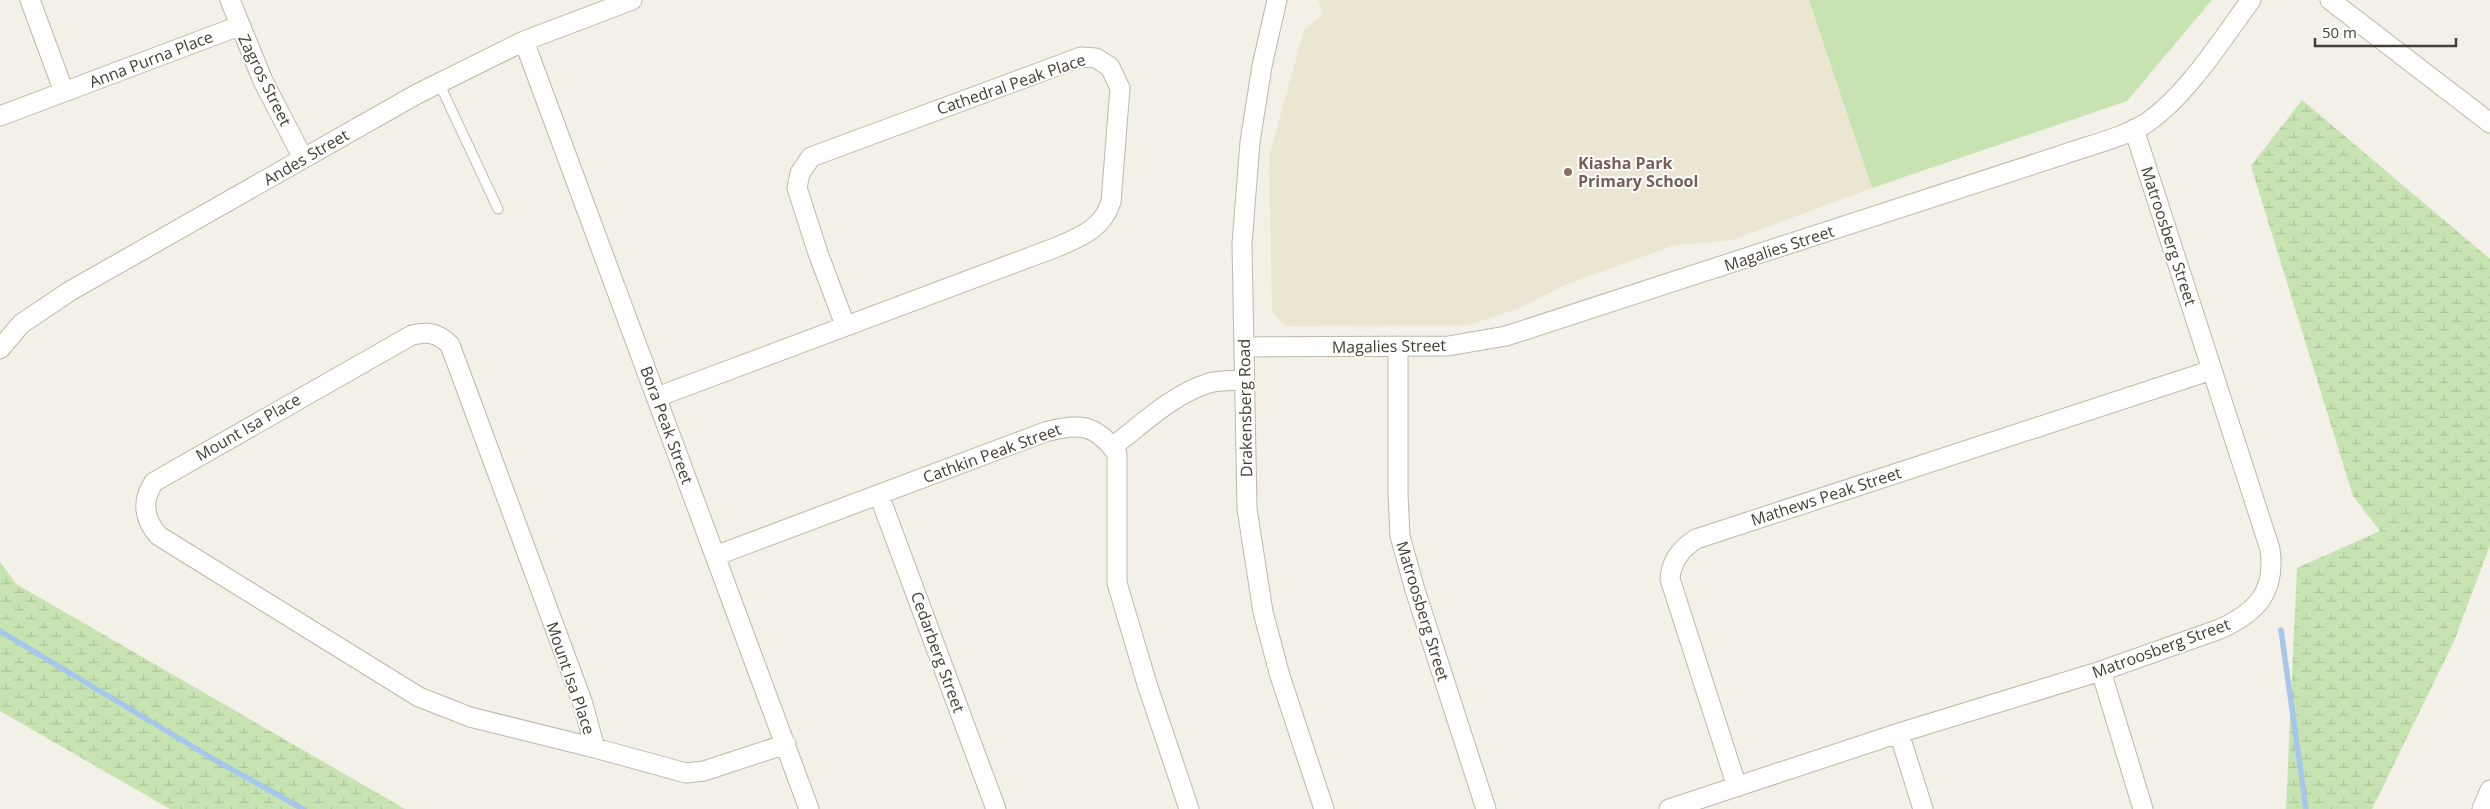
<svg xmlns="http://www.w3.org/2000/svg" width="2490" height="809" font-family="'Open Sans',sans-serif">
<defs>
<pattern id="wetland-marsh" width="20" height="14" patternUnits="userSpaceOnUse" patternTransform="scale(1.25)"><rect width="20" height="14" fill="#c7e3b2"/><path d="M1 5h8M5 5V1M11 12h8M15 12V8" fill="none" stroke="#acc49a"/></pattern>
</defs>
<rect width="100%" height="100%" fill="#f2f0e7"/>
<path fill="#eae6d2" d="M1318,0h491l63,188 -140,52 -57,5 -113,41 -42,22 -51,17 -184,1 -13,-14 -3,-155 35,-127 19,-15z"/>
<path fill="#c7e3b2" d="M1809,0h403l-85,101 -255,87z"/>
<path fill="url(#wetland-marsh)" d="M2302,100l188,159v286l-36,96 -82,168h-86l11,-241 83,-37 -27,-35 -102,-330z
M0,562l16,22 389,225h-235l-170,-98z"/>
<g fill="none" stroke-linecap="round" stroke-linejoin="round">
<path stroke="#a7c7ea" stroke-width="5.5" d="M2281,630l25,179
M0,631l215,129 88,49"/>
<g stroke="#bdb8aa" stroke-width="11">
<path id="lane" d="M439,83l59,126"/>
</g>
<g stroke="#bdb8aa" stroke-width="21">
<path id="street" d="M30,0l34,92
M230,0l33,81 40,77
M1277,0l-15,66 -12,76 -8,102 5,265 16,103 17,64 44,133
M2330,0l160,123
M524,41l285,768
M0,116l239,-90
M1398,346v148l2,42 15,54 71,219
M1244,347l204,-1 58,-10 553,-180c27,-10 65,-18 89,-34 40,-28 74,-83 103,-122
M0,349l21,-25 49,-33 347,-197 107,-53 108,-41
M657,397l400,-150c25,-11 45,-18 54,-45l9,-114 -10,-21 -14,-9 -15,-1 -270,100 -11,16 -3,15 21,65 27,72
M1112,447c31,-23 59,-52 97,-64 11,-3 24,-2 35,-3
M879,495l117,314
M715,556l330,-124c33,-9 51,-9 72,22v129l30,101 42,125
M2101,671l42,138
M1899,733l24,76
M595,748l-13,-47 -132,-356c-12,-12 -22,-14 -38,-10l-258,147c-13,19 -10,38 5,54l260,161 51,20 125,31 91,25 18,-2 82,-27
M1737,787l-67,-208c1,-18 12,-31 26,-40l516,-169
M1669,809l230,-76 202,-62 119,-42c37,-17 56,-37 50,-80l-136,-420
M2482,809l8,-19"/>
</g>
<use href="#lane" stroke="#fff" stroke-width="9"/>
<use href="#street" stroke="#fff" stroke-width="19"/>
</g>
<circle fill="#8d6e63" stroke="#fff" stroke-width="2" cx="1568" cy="172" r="5"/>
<g text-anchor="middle" stroke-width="4" stroke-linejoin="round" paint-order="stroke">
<g font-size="16" fill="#444036" stroke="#fff">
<text transform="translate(151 59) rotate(-21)" y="6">Anna Purna Place</text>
<text transform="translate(265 80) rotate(64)" y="6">Zagros Street</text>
<text transform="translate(1011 84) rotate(-19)" y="6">Cathedral Peak Place</text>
<text transform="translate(306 157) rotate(-30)" y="6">Andes Street</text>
<text transform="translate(2169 236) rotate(72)" y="6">Matroosberg Street</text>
<text transform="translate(1779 248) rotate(-18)" y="6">Magalies Street</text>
<text transform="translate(1389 346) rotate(-1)" y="6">Magalies Street</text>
<text transform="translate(1245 408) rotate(-91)" y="6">Drakensberg Road</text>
<text transform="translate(667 425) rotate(70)" y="6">Bora Peak Street</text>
<text transform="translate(248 427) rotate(-30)" y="6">Mount Isa Place</text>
<text transform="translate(992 453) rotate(-20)" y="6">Cathkin Peak Street</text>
<text transform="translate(1826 496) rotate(-18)" y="6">Mathews Peak Street</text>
<text transform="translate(1423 611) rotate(73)" y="6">Matroosberg Street</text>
<text transform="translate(2161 648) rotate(-20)" y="6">Matroosberg Street</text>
<text transform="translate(938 652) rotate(70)" y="6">Cedarberg Street</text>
<text transform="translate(571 678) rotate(71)" y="6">Mount Isa Place</text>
</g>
<g font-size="16" font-weight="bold" fill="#785e54" stroke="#fff" text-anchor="start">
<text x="1578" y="169">Kiasha Park<tspan x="1578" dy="18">Primary School</tspan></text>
</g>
</g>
<path d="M2315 38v8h141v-8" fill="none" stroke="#444036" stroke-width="2.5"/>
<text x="2322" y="38" font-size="15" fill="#444036" stroke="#ffffff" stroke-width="4" paint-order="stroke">50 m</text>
</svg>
